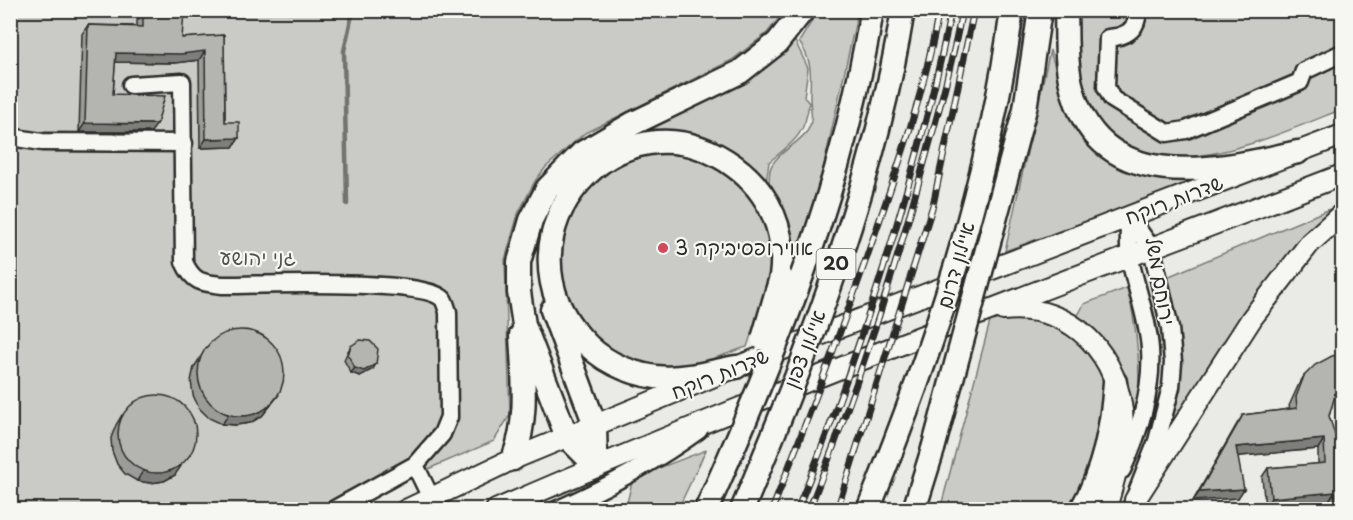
<svg xmlns="http://www.w3.org/2000/svg" width="1353" height="520" font-family="'Playpen Sans','Playpen Sans Hebrew',sans-serif">
<rect width="100%" height="100%" fill="#eaeae6"/>
<filter id="ink" filterUnits="userSpaceOnUse"><feTurbulence type="fractalNoise" baseFrequency=".0167" numOctaves="2"/><feDisplacementMap in="SourceGraphic" scale="12" xChannelSelector="R" yChannelSelector="G"/><feConvolveMatrix kernelMatrix="1 2 1 2 8 2 1 2 1" color-interpolation-filters="sRGB"/></filter>
<g filter="url(#ink)">
<path fill="#cacac7" stroke="#7a7a79" stroke-width="1.5" d="M10,11h775l-18,22 -35,27 -147,73 -39,34 -11,14 -17,33 -13,46 5,155 -16,26 -87,37 -60,32 -336,-1z
M818,11h40l-36,163 -30,99c-8,-28 -27,-75 -22,-103 4,-16 29,-26 38,-40 7,-12 1,-25 2,-36 1,-20 2,-35 -11,-52z
M1075,11h267v98c-75,30 -221,100 -259,-17 -8,-25 -6,-56 -8,-81z
M795,41l13,27 -4,29 5,6c-4,33 -16,39 -40,59l-3,21c-37,-44 -65,-46 -119,-50l1,-7c55,-24 103,-43 147,-85z
M1050,50c18,64 38,129 120,128 15,0 30,-3 45,-4l-210,77z
M654,151l35,3 44,24 26,30 7,16 6,29 -1,22 -24,72c-26,8 -55,22 -84,20 -83,-6 -134,-103 -82,-172 19,-25 46,-34 73,-44z
M1332,208l3,6 -170,223 15,-85 -4,-36 -9,-39z
M1127,288c11,42 14,79 11,121h-10l-53,-88 9,-17z
M1018,317c124,26 88,107 53,192l-131,1 51,-192z
M706,450l-28,59 -68,1 17,-7 6,-25z"/>
<g fill="none" stroke-linecap="round" stroke-linejoin="round">
<path stroke="#727270" stroke-width="4.5" d="M347,204l-3,-153 9,-41"/>
<g stroke="#2b2b2b" stroke-width="21">
<path id="minor" d="M1134,10l3,8c-3,15 -15,19 -29,20l-2,49 6,12 55,34 19,-3 114,-48 4,-11 38,-18
M131,85l51,-3 2,180c9,20 17,21 38,23 36,0 201,-7 221,14 2,3 4,10 5,13l1,105 -7,17 -27,31 -82,45
M10,137l32,5 142,1
M1129,217l23,32 18,79 3,34 -2,25 -14,54 -27,69
M415,465l16,33
M1122,470c17,-37 31,-79 28,-121 -2,-31 -14,-60 -20,-90 -2,-13 -1,-29 -1,-42
M556,510c50,-22 99,-48 143,-80"/>
</g>
<g stroke="#2b2b2b" stroke-width="24">
<path id="major" d="M1003,310c70,-7 118,45 120,114 0,28 -9,55 -16,81
M1135,500l117,-182 58,-75 32,-29
M406,510l107,-51 223,-92 606,-232
M496,510c278,-121 563,-226 846,-335"/>
</g>
<g stroke="#2b2b2b" stroke-width="27">
<path id="highway" d="M1066,10c1,25 -1,50 5,74 26,113 143,87 227,68
M552,310l43,115 1,41
M736,367c-26,5 -53,13 -80,10 -29,-4 -56,-17 -75,-39 -92,-102 37,-256 153,-172 36,26 53,67 47,111
M513,459c16,-39 10,-83 8,-124
M596,466l-29,-29 -43,-112 -5,-33v-30l12,-42 16,-31 35,-36 50,-29 108,-52 37,-29 26,-33
M914,510l19,-61
M1081,510c23,-40 31,-83 34,-128"/>
</g>
<use href="#minor" stroke="#f6f6f2" stroke-width="16"/>
<use href="#major" stroke="#f6f6f2" stroke-width="20"/>
<use href="#highway" stroke="#f6f6f2" stroke-width="22"/>
<g stroke="#2b2b2b" stroke-width="7">
<path id="rail" d="M772,510c35,-89 69,-178 100,-268 27,-77 53,-152 67,-232
M797,510c36,-87 66,-176 94,-266 23,-77 45,-155 60,-234
M809,510c44,-110 81,-222 112,-336 15,-54 31,-108 41,-164
M837,510l96,-305 41,-195"/>
</g>
<use href="#rail" stroke="#f6f6f2" stroke-width="4.5" stroke-dasharray="14" stroke-linecap="butt"/>
<g stroke="#2b2b2b" stroke-width="27" stroke-linecap="butt">
<path id="highway-bridge" d="M763,339l18,-62
M933,449l92,-340 15,-99
M706,510c72,-160 138,-326 166,-500
M742,510c68,-161 133,-327 161,-500
M868,510c66,-162 121,-326 144,-500"/>
</g>
<use href="#highway-bridge" stroke="#f6f6f2" stroke-width="22"/>
</g>
<path fill="#9b9b98" stroke="#2b2b2b" stroke-width="1.5" d="M143,12l39,26 42,-3 1,87 14,16 -6,9 -33,1 -1,-88 -24,3 -60,-1 -2,32 38,38h-72l3,-98 6,-9 49,1v-5z
M208,346l63,59 -9,11 -12,7 -14,2 -14,-1 -13,-6 -10,-10 -6,-13 -2,-14 3,-14z
M351,346l22,23 -13,7 -9,-3 -7,-13 4,-9z
M1304,376l38,14h-5l-1,2 -7,24 13,94h-14l1,-9 -64,7 -3,-31 6,-9 50,-4v-15l-80,7v42l-45,3 44,-77 6,-9 47,-6 -1,-3 9,-20z
M122,415l53,60 -11,6 -14,2 -13,-2 -12,-7 -8,-10 -5,-13 -1,-13 5,-13z"/>
<path fill="#7e7e7c" stroke="#2b2b2b" stroke-width="1.5" d="M205,51l-6,9 -24,3 -65,-1 6,-9z
M85,123l72,1 -6,8h-72z
M239,138l-6,9 -33,1 6,-9z
M376,364l-3,5 -13,7 -9,-3 4,-5z
M1342,382v8h-5z
M278,396l-16,20 -12,7 -14,2 -14,-1 7,-10z
M1324,439l-6,10 -88,8 6,-10z
M181,466l-6,9 -11,6 -14,2 -13,-2 6,-10z
M1244,489l-6,9 -45,3 6,-9z
M1335,492l-6,9 -64,7 6,-10z"/>
<path fill="#b4b4b1" stroke="#2b2b2b" stroke-width="1.5" d="M143,12h41l-2,26 42,-3 1,87h14v16l-33,1 -1,-88 -24,3 -65,-1 -3,41 52,2 -8,28 -72,-1 3,-98 55,2z
M198 373a43 43 0 1 1 86 0a43 43 0 1 1-86 0Z
M360,340l10,1 8,8 -2,15 -12,7 -9,-3 -7,-13 3,-9z
M1342,354v28l-6,10 -7,24 9,28 4,27v39h-8l1,-18 -64,6 -3,-30 57,-5 -1,-24 -88,8 8,42 -45,3 44,-77 54,-7 -1,-11 8,-21 11,-11 17,-9z
M118 434a39 39 0 1 1 78 0a39 39 0 1 1-78 0Z"/>
</g>
<circle fill="#d1495b" stroke="#f6f6f2" stroke-width="2" cx="663" cy="248" r="6"/>
<g text-anchor="middle" stroke-width="4.5" stroke-linejoin="round" paint-order="stroke">
<rect fill="#f6f6f2" stroke="#686867" stroke-width="1.5" x="816.5" y="249" width="39" height="30" rx="4.5"/>
<g font-size="18" font-weight="bold" fill="#2b2b2b">
<text x="836" y="270">20</text>
</g>
<g font-size="20" fill="#2b2b2b" stroke="#f6f6f2">
<text transform="translate(1174 200) rotate(-21)" y="7">שדרות רוקח</text>
<text transform="translate(956 265) rotate(-74)" y="7">איילון דרום</text>
<text transform="translate(1160 281) rotate(80)" y="7">ירוחם משל</text>
<text transform="translate(805 349) rotate(-69)" y="7">איילון צפון</text>
<text transform="translate(720 374) rotate(-22)" y="7">שדרות רוקח</text>
</g>
<g font-size="20" fill="#2b2b2b" stroke="#f6f6f2" text-anchor="start">
<text x="675" y="255">אווירופסיביקה 3</text>
</g>
<g font-size="20" fill="#535352" stroke="#f6f6f2">
<text x="258" y="265">גני יהושע</text>
</g>
</g>
<rect width="1353" height="520" fill="none" stroke="#f6f6f2" stroke-width="36"/>
<rect x="18" y="18" width="1317" height="484" fill="none" stroke="#2b2b2b" stroke-width="2" filter="url(#ink)"/>
</svg>
